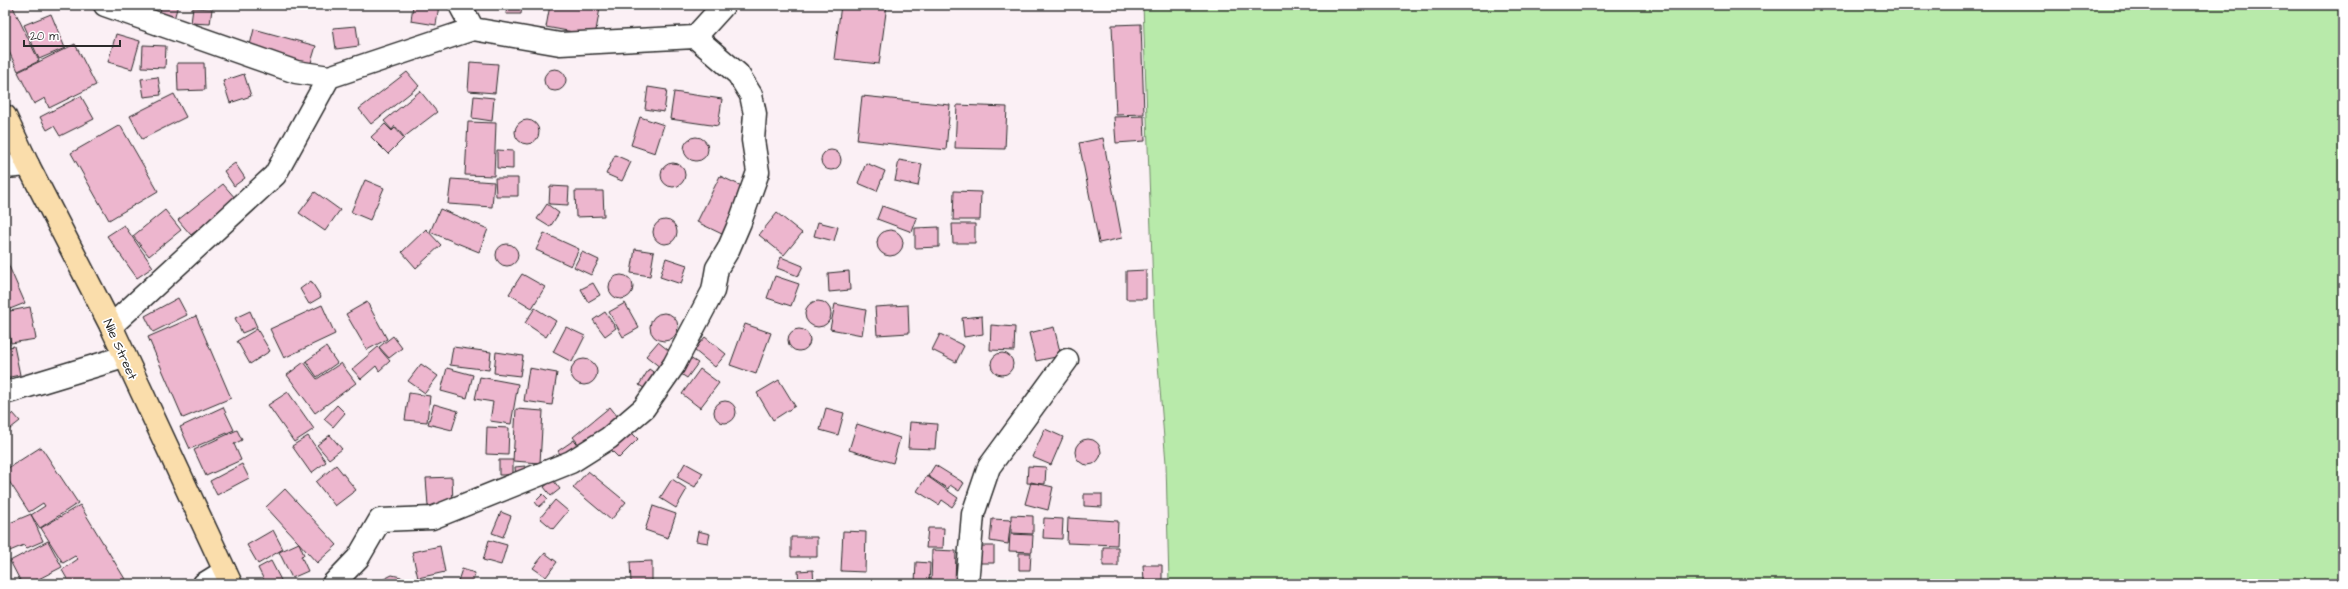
<svg xmlns="http://www.w3.org/2000/svg" width="2348" height="589" font-family="'Architects Daughter',sans-serif">
<rect width="100%" height="100%" fill="#fbf0f5"/>
<filter id="ink" filterUnits="userSpaceOnUse"><feTurbulence type="fractalNoise" baseFrequency=".025" numOctaves="2"/><feDisplacementMap in="SourceGraphic" scale="8" xChannelSelector="R" yChannelSelector="G"/><feConvolveMatrix kernelMatrix="1 2 1 2 8 2 1 2 1" color-interpolation-filters="sRGB"/></filter>
<g filter="url(#ink)">
<path fill="#b8eaaa" stroke="#728a6a" d="M1143,5h1200v579h-1174l-3,-121 -12,-148z"/>
<path fill="#edb6ce" stroke="#2b2b2b" d="M8,5h4l27,56 -21,10 -13,-28v-36z
M162,5h16l-4,14 -15,-4z
M413,5h26l-3,20 -25,-4z
M507,5h15l-1,9h-15z
M550,5h30l20,3 -5,28 -49,-9z
M841,5h46l-8,59 -45,-5z
M193,8l19,1 -2,15 -19,-1z
M51,14l14,34 -26,11 -15,-34z
M1141,24l3,90 -28,1 -4,-90z
M356,26l3,20 -23,3 -3,-21z
M254,29l62,17 -6,20 -61,-17z
M116,34l24,7 -8,28 -24,-7z
M75,44l21,41 -47,23 -4,-10 -11,6 -16,-32z
M143,45l23,1 -1,22 -23,-1z
M470,62l28,2 -3,29 -27,-2z
M177,63h27l1,27 -27,1z
M544 80a11 11 0 1 1 22 0a11 11 0 1 1-22 0Z
M407,72l12,14 -48,38 -12,-15z
M244,74l7,22 -21,7 -7,-22z
M158,77l3,18 -17,2 -3,-18z
M648,87l19,3 -3,22 -19,-3z
M420,91l17,21 -33,25 -9,-11 -3,4 -8,-9z
M674,92l48,7 -4,27 -48,-7z
M174,94l12,23 -44,22 -12,-23z
M81,96l13,23 -34,17 -6,-10 -7,4 -7,-13z
M474,96l20,2 -2,23 -20,-3z
M862,96l88,9 -4,45 -89,-10z
M957,105l50,2 -2,42 -50,-1z
M1144,116l1,25 -29,2 -2,-26z
M640,117l24,8 -9,28 -24,-8z
M515 132a12 12 0 1 1 24 0a12 12 0 1 1-24 0Z
M468,122l28,1 -2,53 -29,-1z
M385,124l7,7 3,-3 9,10 -16,16 -17,-17z
M120,125l38,66 -49,29 -38,-67z
M684 149a12 12 0 1 1 24 0a12 12 0 1 1-24 0Z
M1103,138l19,100 -23,5 -20,-100z
M821 160a10 10 0 1 1 20 0a10 10 0 1 1-20 0Z
M497,150l16,1v18l-16,-1z
M615,155l16,7 -9,19 -16,-7z
M899,160l23,4 -4,22 -23,-5z
M235,163l10,15 -11,8 -10,-15z
M866,163l19,8 -8,20 -19,-8z
M661 175a12 12 0 1 1 24 0a12 12 0 1 1-24 0Z
M720,176l26,12 -22,47 -27,-13z
M495,178h23v18h-22z
M451,179l43,3 -2,25 -44,-3z
M365,180l19,8 -14,32 -19,-8z
M223,184l13,15 -45,36 -13,-15z
M550,186l19,1 -1,18 -19,-1z
M575,191h28l1,25 -28,1z
M954,191l27,1 -1,28h-27z
M315,192l25,18 -15,21 -26,-18z
M547,204l12,9 -9,14 -13,-8z
M882,206l35,12 -5,14 -35,-13z
M440,209l48,20 -9,23 -49,-20z
M165,210l16,20 -32,26 -16,-20z
M777,213l25,20 -18,22 -25,-20z
M653 232a12 12 0 1 1 24 0a12 12 0 1 1-24 0Z
M818,222l20,5 -4,14 -20,-5z
M952,224h23v19h-22z
M124,225l29,42 -16,11 -30,-42z
M939,227v20l-24,1v-20z
M426,229l15,16 -25,23 -14,-16z
M877 243a13 13 0 1 1 26 0a13 13 0 1 1-26 0Z
M544,233l35,16 -8,17 -35,-16z
M496 255a11 11 0 1 1 22 0a11 11 0 1 1-22 0Z
M635,249l19,3 -4,24 -19,-3z
M582,252l17,8 -8,15 -17,-8z
M5,257l20,46 -20,8z
M781,257l22,9 -5,10 -21,-8z
M666,258l21,7 -6,19 -21,-7z
M1146,270v29h-20v-28z
M849,271l1,19 -21,2 -1,-19z
M522,274l23,13 -13,21 -23,-14z
M609 287a12 12 0 1 1 24 0a12 12 0 1 1-24 0Z
M775,276l24,8 -8,22 -24,-8z
M311,281l10,16 -12,7 -9,-15z
M593,283l7,12 -12,7 -7,-13z
M178,298l9,17 -34,17 -8,-16z
M805 314a13 13 0 1 1 26 0a13 13 0 1 1-26 0Z
M367,302l20,37 -20,11 -21,-36z
M625,303l14,25 -16,9 -14,-25z
M835,304l31,6 -4,25 -32,-6z
M322,305l13,29 -51,24 -14,-29z
M908,305l1,28 -32,2 -2,-28z
M30,307l6,32 -25,4 -6,-31z
M535,308l21,13 -10,16 -21,-14z
M250,311l7,16 -15,6 -7,-15z
M605,312l11,16 -11,8 -12,-16z
M650 327a14 14 0 1 1 28 0a14 14 0 1 1-28 0Z
M196,316l35,82 -48,20 -35,-81z
M982,316l1,18 -19,3 -2,-19z
M5,322l5,23 -5,1z
M745,324l26,9 -15,41 -26,-9z
M991,325l24,2 -1,24 -24,-1z
M566,327l19,9 -13,26 -19,-10z
M1054,327l7,29 -25,5 -7,-28z
M788 340a11 11 0 1 1 22 0a11 11 0 1 1-22 0Z
M257,329l13,22 -20,13 -13,-23z
M940,334l24,12 -8,16 -24,-12z
M393,336l9,12 -13,10 -10,-11z
M705,337l21,17 -11,13 -21,-17z
M658,342l15,12 -12,14 -15,-12z
M14,346l6,29 -15,3v-30z
M326,347l11,16 -20,14 -11,-16z
M378,347l12,14 -11,10 -3,-5 -15,13 -9,-10z
M453,347l38,5 -2,18 -39,-5z
M496,352l27,4 -3,20 -26,-3z
M991 364a11 11 0 1 1 22 0a11 11 0 1 1-22 0Z
M685,355l13,8 -11,15 -12,-8z
M571 372a13 13 0 1 1 26 0a13 13 0 1 1-26 0Z
M304,362l13,17 24,-16 15,20 -41,30 -28,-38z
M421,364l17,12 -13,17 -17,-12z
M447,368l26,7 -6,23 -26,-7z
M529,368l28,5 -5,32 -28,-4z
M649,369l13,9 -10,15 -13,-8z
M700,369l19,14 -19,25 -18,-14z
M480,377l38,7 -7,40 -21,-3 3,-19 -18,-3z
M779,380l16,26 -22,14 -16,-27z
M288,392l26,37 -20,13 -26,-37z
M409,393l21,3 -3,26 -22,-2z
M714 412a11 11 0 1 1 22 0a11 11 0 1 1-22 0Z
M434,404l24,7 -6,19 -24,-6z
M337,405l8,8 -12,14 -9,-8z
M223,407l11,23 -44,19 -10,-22z
M610,407l11,14 -37,30 -11,-14z
M826,408l18,5 -6,22 -18,-5z
M516,409l27,2 -3,52 -27,-2z
M13,413l7,8 -14,11 -1,-12z
M910,422l27,2 -2,25 -27,-1z
M857,424l43,14 -7,25 -44,-13z
M487,427l22,1 -1,27 -22,-1z
M628,429l10,10 -19,19 -10,-10z
M1045,429l18,8 -12,28 -19,-8z
M237,430l5,10 -8,4 7,16 -35,16 -12,-26z
M330,435l12,14 -13,10 -12,-14z
M308,436l18,26 -15,11 -19,-27z
M1075 452a13 13 0 1 1 26 0a13 13 0 1 1-26 0Z
M574,440l6,10 -15,11 -7,-10z
M41,447l37,56 -38,25 -9,-13 14,-9 -2,-3 -14,9 -24,-37v-5z
M499,460h14v15h-14z
M685,463l18,10 -8,14 -18,-10z
M242,464l7,14 -32,17 -7,-14z
M336,465l20,25 -21,16 -19,-24z
M935,465l29,18 -5,8 -9,-6 -2,4 -20,-13z
M525,466l1,11h-10l-1,-10z
M1028,466l18,1 -1,17 -18,-1z
M588,471l38,31 -15,18 -38,-32z
M927,476l31,22 -6,9 -10,-7 -3,5 -22,-14z
M452,477l1,27 -25,2 -2,-28z
M672,479l15,10 -11,19 -16,-10z
M553,480l7,9 -9,7 -7,-9z
M1031,482l22,5 -5,23 -23,-6z
M285,489l52,56 -20,18 -51,-56z
M543,494l5,5 -9,8 -4,-5z
M1084,494h18v13l-18,-1z
M555,500l13,11 -15,18 -13,-11z
M80,505l48,79h-58l-8,-14 16,-11 -3,-3 -12,7 -22,-35z
M653,506l23,8 -8,24 -23,-8z
M501,512l10,4 -8,21 -11,-4z
M31,514l12,27 -16,7 -3,-3 -19,8v-28z
M1011,515l22,1v18l-22,-1z
M1044,518l19,1 -1,20 -19,-1z
M1068,518l50,3 -1,24 -50,-2z
M992,519l19,1 -3,24 -18,-3z
M928,528h16l-1,20h-17z
M273,530l10,19 -25,15 -11,-19z
M698,531l12,3 -2,9 -12,-2z
M843,531l23,1 -1,40 -24,-1z
M1010,534l23,1 -1,17 -23,-1z
M791,537h26v20h-26z
M489,540l18,5 -6,20 -18,-5z
M48,541l14,26 -33,17h-7l-12,-23z
M299,543l5,12 -3,1 7,15 -16,7 -13,-26z
M440,546l5,26 -27,6 -6,-26z
M978,546h16v17h-16z
M1103,547h15v19h-15z
M932,550l24,1 -1,33h-24z
M545,553l12,9 -11,15 -13,-9z
M1019,553h12l-1,17h-11z
M271,561l12,23h-17l-8,-16z
M652,561v21l-21,1 -1,-21z
M916,562l14,1 -1,21 -14,-1z
M1143,565h19v16h-18z
M462,569l13,4 -3,11h-15z
M813,570l1,14h-15l-1,-13z
M392,575l9,2 6,7h-27l4,-5z"/>
<g fill="none" stroke-linecap="round" stroke-linejoin="round">
<g stroke="#2b2b2b" stroke-width="25">
<path id="minor" d="M105,5l191,67 33,5 144,-48 87,15 135,-7 29,-32
M460,5l13,24
M5,167l23,-2
M111,326l164,-151 54,-98
M5,393l119,-36
M204,584l21,-13
M333,584l25,-26 22,-38 52,-2 139,-56 38,-24 35,-30 30,-43 39,-74 4,-23 11,-18 12,-28 18,-50 -5,-32 2,-26 -4,-19 -13,-21 -43,-37
M967,584l6,-70 16,-47 78,-107"/>
</g>
<g stroke="#2b2b2b" stroke-width="25">
<path id="primary" d="M5,116l23,49 83,161 120,258"/>
</g>
<use href="#minor" stroke="#fff" stroke-width="22"/>
<use href="#primary" stroke="#faddab" stroke-width="22"/>
</g>
</g>
<g text-anchor="middle" stroke-width="3.5" stroke-linejoin="round" paint-order="stroke">
<g font-size="13" fill="#2b2b2b" stroke="#fff">
<text transform="translate(121 349) rotate(66)" y="5">Nile Street</text>
</g>
</g>
<rect width="2348" height="589" fill="none" stroke="#fff" stroke-width="20"/>
<rect x="10" y="10" width="2328" height="569" fill="none" stroke="#2b2b2b" stroke-width="1.5" filter="url(#ink)"/>
<path d="M24 40v6h96v-6" fill="none" stroke="#2b2b2b" stroke-width="2"/>
<text x="30" y="40" font-size="12" fill="#2b2b2b" stroke="#ffffff" stroke-width="3" paint-order="stroke">20 m</text>
</svg>
